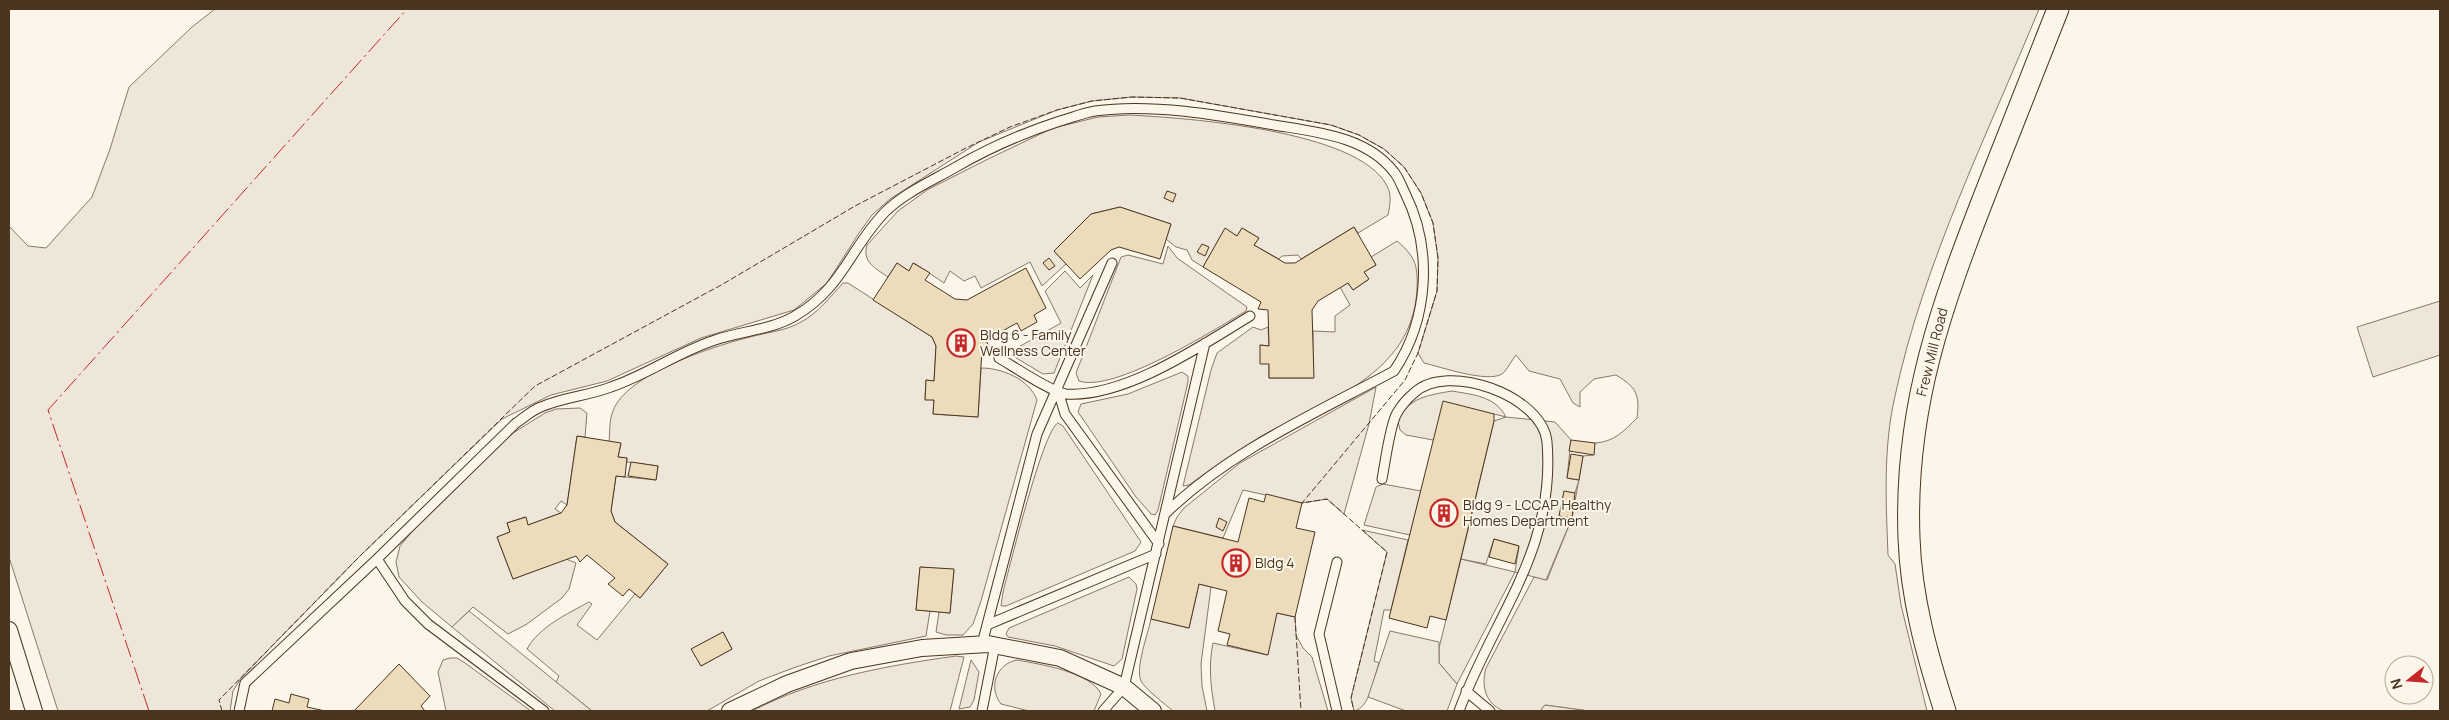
<svg xmlns="http://www.w3.org/2000/svg" width="2449" height="720" font-family="Manrope,sans-serif">
<rect width="100%" height="100%" fill="#fbf6e9"/>
<path fill="#ede6d9" stroke="#887966" fill-rule="evenodd" d="M215,9h1824c-52,127 -115,252 -144,387 -12,52 -9,106 -7,159l7,9 6,41 26,106h-338l-44,-6 -5,6c-11,0 -26,3 -36,0 -19,-7 -23,-26 -18,-43l48,-91 13,3 25,-62 11,-62 10,-1 2,-12c19,-1 29,-12 42,-25 3,-24 -1,-31 -21,-43l-22,4 -14,13v15l-7,-4 -13,-24 -31,-8 -13,-16c-4,5 -9,15 -14,19 -15,9 -61,-7 -78,-11l-6,-10 19,-62 1,-33 -5,-35 -12,-30 -17,-26 -20,-18 -25,-14 -28,-10 -151,-27 -48,-1 -40,4 -35,9 -78,32 -89,57 -18,16 -13,18 -32,50 -33,27 -93,28 -94,43 -56,14 -49,24 -143,138 -118,121 -8,13 -3,20h-172l-49,-154v-331l19,20 18,2 46,-51 18,-48 19,-62 63,-60z
M1129,115c58,3 230,15 258,71 5,9 3,19 1,29l-30,18 -4,-6 -53,32 -3,-4 -16,1 -3,3 -25,-14 5,-7 -17,-10 -5,8 -12,-7 -22,38 -11,-7 -5,-10 -11,-3 -10,-8 5,-15 -51,-17 -29,7 -37,37 12,13 -24,22 -12,-24 -49,26 -6,-12 -11,5 -14,-10 -6,12 -30,-20 -5,8 -12,-8 -9,14c-13,-9 -26,-15 -21,-32l31,-34 29,-21 59,-30 67,-32 45,-11z
M1397,241c19,16 21,25 20,49 -5,86 -93,111 -155,146 -26,15 -49,32 -73,49l-6,1 28,-116 6,-17 36,-26 8,3 7,-3 1,19 -9,-1 9,19v14h44v-47l22,1v-16l15,-11 -10,-18 8,-4 5,7 15,-10 -4,-8 12,-7 -5,-8z
M1168,246l9,12 70,49 -1,4c-32,19 -132,82 -167,70l-3,-8 45,-116 7,-2 35,9z
M1065,271l15,17 13,-13 -39,98 -11,1 -35,-21 53,-30 -16,-32z
M843,283h5l84,54 4,9 -2,35 -8,-1 -1,19 9,1 -1,14 45,3 3,-49c21,0 48,11 56,32l-56,201 -8,23 -10,11h-17l-10,-3 3,-20 11,1 4,-43 -34,-3 -4,43 14,1 -4,25 -97,20 -36,12 -34,13 -52,30h-115l-36,-29 3,-6 -32,-27c12,-22 40,-35 62,-47l3,2 -15,21 20,15 38,-46 5,4 28,-34 -53,-42 -4,-11 5,-35 40,4 2,-14 -31,-4v-4l-9,-1 3,-13 -12,-2c1,-10 0,-22 4,-31 13,-37 101,-65 137,-74 18,-5 36,-6 51,-15 17,-9 29,-25 42,-39zM723,632l9,17 -31,17 -9,-17z
M2440,301v54l-67,22 -16,-50z
M1182,372l6,4v6l-30,128 -3,5 -4,-1 -15,-17 -58,-85 3,-8 47,-10z
M1376,387l-7,37 -25,90 -17,-15 -25,4 -59,-13 -20,48 -50,-12 4,-9 7,-9 56,-45z
M1452,391c22,4 43,5 54,26l-12,-3 -61,26 -27,-5 -6,-5 -2,-9c10,-24 31,-26 54,-30z
M580,408l7,5 -2,24 -8,-1 -10,69 -6,-4 -6,8 6,4 -33,12 -3,-8 -18,6 3,9 -13,5 16,42 53,-20 10,4 -7,26 -7,9 -35,26 -19,10 -35,-27 -21,20 -30,-25 -23,-25 -3,-15 4,-16 20,-24 93,-89 32,-20 11,-4z
M1058,423l5,3 78,116 -6,9 -129,55h-5l2,-14c6,-23 40,-162 55,-169z
M1383,484l38,7 -11,44 -46,-10 12,-38z
M1362,530l46,10 -17,70h-7l-10,51 5,2c-5,14 -9,45 -25,48l-3,-13 36,-146z
M1461,559l54,13 -58,112 -18,-21v-15z
M1129,577l7,7 1,5 -15,70 -8,7 -59,-20 -47,-9 -2,-3 3,-6z
M1199,584l12,3 -10,77 1,22 5,25h-34c-8,-7 -27,-21 -32,-30 -6,-13 7,-47 10,-62l38,9z
M1277,613l18,4 1,18 7,13 9,9 16,54h-113c-4,-23 -7,-44 -2,-68l54,12z
M956,656l8,1 -14,54h-198c64,-33 133,-45 204,-55z
M450,658h7l8,5 66,48h-85l-8,-39 5,-12z
M971,660l8,12 -5,28 -4,7 -11,2z
M1017,660c22,4 74,12 84,34l-7,17h-65l-28,-7c-13,-16 -5,-40 16,-44z"/>
<path fill="#ede7d9" stroke="#887966" d="M1506,417l49,5 16,18 -4,38 12,2 -4,13 -11,-1 -4,24 12,2 -26,62 -31,-8 4,-26 -25,-7 -8,25 -25,-5 33,-138z
M469,611l118,96 5,4h-37l-103,-84z
M1390,631l49,11v21l18,21 -10,27h-41l-38,-14z
M1545,705l44,6h-49z"/>
<path fill="#ecdcbc" stroke="#4a3520" d="M1167,191l9,3 -3,8 -9,-4z
M1120,207l51,17 -11,35 -41,-12 -8,3 -31,29 -26,-28 37,-37z
M1354,227l22,38 -12,7 5,7 -16,11 -5,-7 -30,18 -6,9 2,68h-45v-14h-9v-19l9,1 -1,-36 -10,-1 3,-7 -58,-35 22,-39 12,8 5,-8 17,10 -5,7 31,18h10z
M1202,244l7,3 -4,9 -8,-4z
M1049,258l6,8 -6,4 -6,-7z
M897,263l12,8 4,-8 17,10 -5,7 30,19 12,1 59,-32 20,40 -12,7 3,7 -16,9 -4,-8 -31,17 4,9h-8l-4,68 -45,-3 1,-14h-9l1,-20 8,1 2,-35 -4,-9 -59,-37z
M1443,401l51,13v7l-48,199 -16,-4 -3,12 -38,-10z
M577,436l44,7 -3,14 9,1 -2,19 -9,-1 -5,35 4,11 53,42 -28,34 -11,-9 -6,7 -15,-12 7,-6 -28,-23 -7,7 -4,-6 -63,23 -16,-42 13,-5 -3,-9 19,-6 2,8 33,-12 6,-8z
M1571,440l24,3 -1,12 -25,-4z
M1571,454l12,2 -4,24 -12,-2z
M631,462l27,4 -2,14 -28,-4z
M1564,491l11,2 -3,25 -13,-2z
M1266,494l36,9 -6,25 19,4 -20,85 -18,-4 -9,42 -41,-10 3,-11 -12,-3 9,-40 -28,-7 -10,44 -38,-9 22,-93 65,16 11,-44 15,4z
M1219,518l8,4 -4,9 -7,-4z
M1494,539l25,7 -4,18 -26,-7z
M920,567l34,2 -4,44 -34,-3z
M723,632l9,17 -31,17 -10,-17z
M399,664l31,32 -9,10 4,5h-71z
M291,694l18,5 -2,8 18,4h-53l3,-12 14,4z"/>
<g fill="none" stroke-linecap="round" stroke-linejoin="round">
<g stroke="#4a3520" stroke-width="11">
<path id="service" d="M999,358c14,8 52,34 67,36 59,4 136,-49 184,-78
M1058,391l7,23 94,130
M1382,479c3,-15 8,-55 15,-66 4,-7 11,-15 17,-20 33,-32 129,3 133,49 9,108 -53,174 -88,269
M377,559l28,42 23,23 116,87
M1337,562l-18,72 18,77
M987,625l169,-71
M982,644l55,-210 75,-171
M1466,691l24,20
M239,711l6,-28 132,-124 139,-136c8,-5 16,-13 25,-16 22,-10 47,-11 70,-20 36,-12 67,-35 104,-47 26,-9 56,-10 80,-24 48,-28 55,-68 90,-104 19,-19 47,-31 71,-45 33,-19 67,-34 104,-46 11,-3 23,-8 35,-10 56,-8 123,4 179,14 42,7 92,11 120,47 5,6 8,15 11,21 28,56 24,126 -11,178 -78,42 -164,80 -228,142
M982,711l13,-66
M1103,711l21,-24 81,-344"/>
</g>
<g stroke="#4a3520" stroke-width="18">
<path id="minor" d="M9,630l25,81
M730,711l57,-27 64,-23 71,-13 66,-4 72,14 64,29 29,24"/>
</g>
<g stroke="#4a3520" stroke-width="23">
<path id="tertiary" d="M1945,711c-18,-56 -34,-113 -36,-173 -5,-132 33,-234 80,-354 23,-58 46,-117 69,-175"/>
</g>
<use href="#service" stroke="#fbf6e9" stroke-width="9"/>
<use href="#minor" stroke="#fbf6e9" stroke-width="16"/>
<use href="#tertiary" stroke="#fbf6e9" stroke-width="21"/>
<path stroke="#4a3520" stroke-width="1" stroke-dasharray="6 2.5" stroke-linecap="butt" d="M1295,617l6,94
M222,711l-3,-11 140,-143 176,-171 188,-102 132,-78 109,-57 46,-22 47,-17 35,-9 40,-4 48,1 151,27 28,10 25,14 20,18 17,26 12,30 5,35 -1,33 -19,62 -13,27 -103,123 25,-4 60,53 -36,146 3,13"/>
<path stroke="#c62828" stroke-width="1" stroke-dasharray="18 4 2.5 4" stroke-linecap="butt" d="M149,711l-101,-301 359,-401"/>
</g>
<defs>
<g id="building-ring" transform="scale(1.4375)"><circle r="9.5" fill="#fbf6e9" stroke="#c62828" stroke-width="1.5"/><path d="M-4-6H4V6H1V3H-1V6H-4ZM-2.5-4.3h1.7v1.8h-1.7ZM.8-4.3h1.7v1.8H.8ZM-2.5-1h1.7V.8h-1.7ZM.8-1h1.7V.8H.8Z" fill="#c62828"/></g>
</defs>
<g fill-rule="evenodd">
<use href="#building-ring" x="961" y="343"/>
<use href="#building-ring" x="1444" y="513"/>
<use href="#building-ring" x="1236" y="563"/>
</g>
<g text-anchor="middle" stroke-width="4" stroke-linejoin="round" paint-order="stroke">
<g font-size="14" fill="#4a3520" stroke="#fbf6e9" text-anchor="start">
<text x="980" y="340">Bldg 6 - Family<tspan x="980" dy="16">Wellness Center</tspan></text>
<text x="1463" y="510">Bldg 9 - LCCAP Healthy<tspan x="1463" dy="16">Homes Department</tspan></text>
<text x="1255" y="568">Bldg 4</text>
</g>
<g font-size="14" fill="#4a3520" stroke="#fbf6e9">
<text transform="translate(1932 352) rotate(-76)" y="5">Frew Mill Road</text>
</g>
</g>
<rect width="2449" height="720" fill="none" stroke="#4a3520" stroke-width="20"/>
<g transform="translate(2409 680) rotate(253)"><circle r="24" fill="#fbf6e9" stroke="#b4a999"/>
<path d="M0-4L9 19L0 12L-9 19Z" fill="#c62828"/>
<text y="-8" font-size="14" font-weight="bold" text-anchor="middle" fill="#4a3520">N</text>
</g>
</svg>
